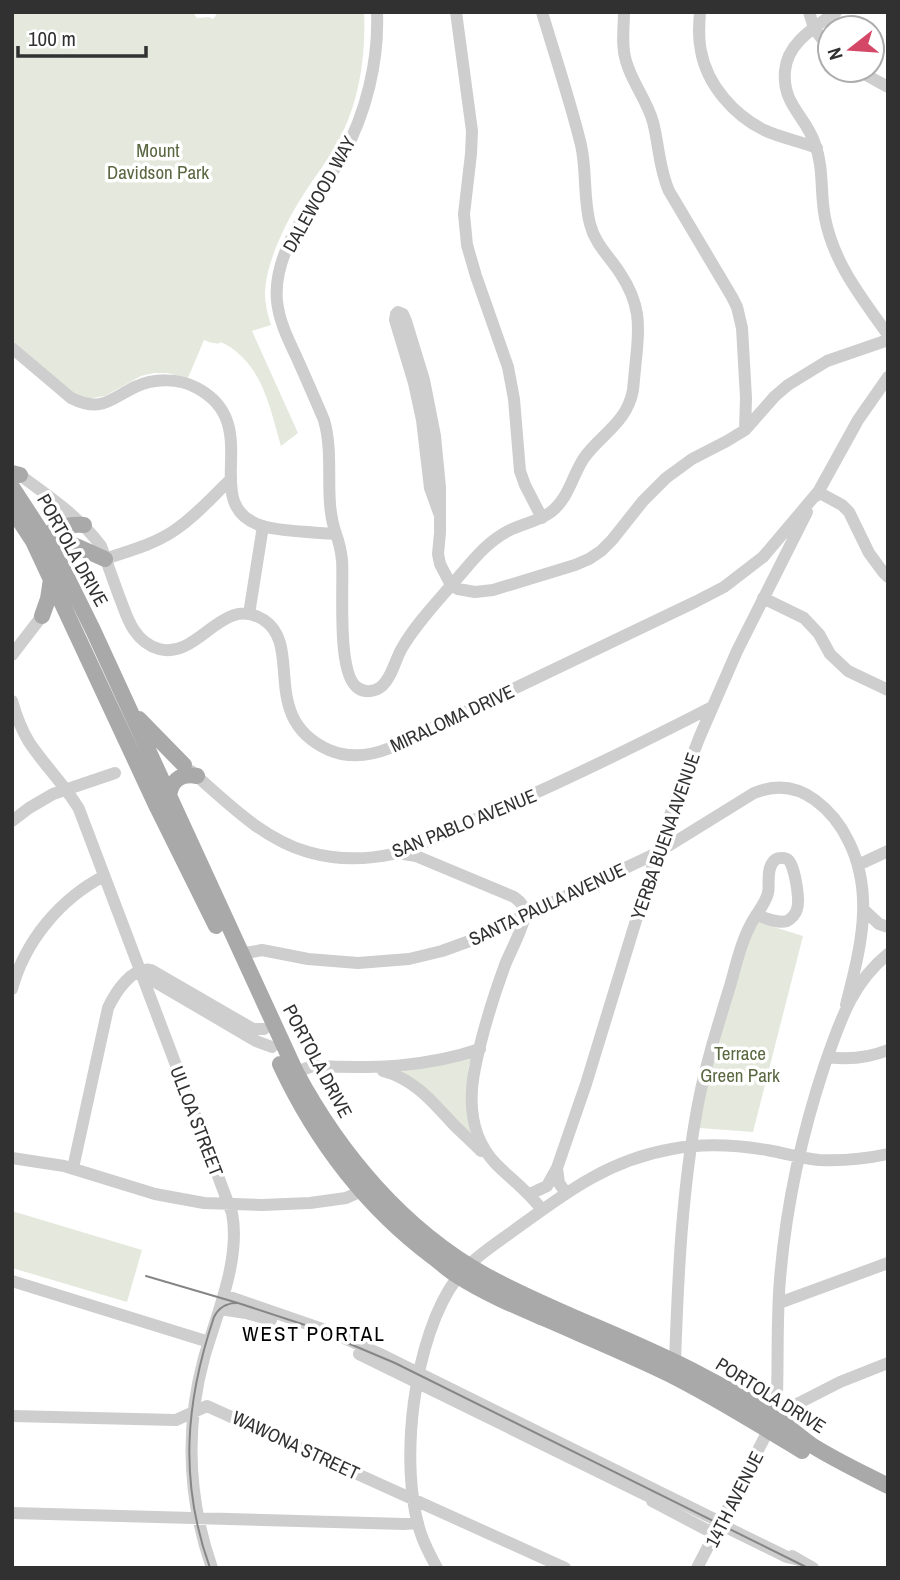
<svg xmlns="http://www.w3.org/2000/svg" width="900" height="1580" font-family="'Archivo Narrow',sans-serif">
<rect width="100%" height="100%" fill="#fff"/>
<path fill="#e5e9dd" d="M12,12h181l4,6 12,-1 4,2 3,-4 -2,-3h150c2,41 -4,85 -22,122 -9,19 -23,37 -35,55 -18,27 -41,71 -42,104 0,11 3,22 6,32l-19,6 46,102 -17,13c-11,-37 -18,-81 -56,-102 -9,-4 -2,1 -11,-1 -3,0 -7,-2 -10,-3l-16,38 -21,-5h-13l-13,3 -36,20 -18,3 -14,-6 -61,-53z
M755,921l48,15 -50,196 -54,-4 12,-70z
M471,1057l1,4 -3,4 -3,37 5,33 -70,-64z
M12,1211l130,39 -15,52 -115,-34z"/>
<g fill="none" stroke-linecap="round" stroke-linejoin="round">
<path stroke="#cecece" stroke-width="12" d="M456,12l16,119 -1,23 -7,60 3,31 9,31 32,91 6,32 6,72 5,14 17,33
M624,12c0,17 -3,33 2,49 6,22 21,39 27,61 6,23 6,47 16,69l63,106 5,10 5,21 4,70 -1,32
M700,12c-1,13 -2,26 1,39 6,34 33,64 63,79 17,8 36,11 53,18
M809,12l5,16 16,22
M836,12c-21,15 -49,31 -51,59 -3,34 21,45 30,73 9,24 5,49 10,74 9,46 37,80 63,117
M857,70l31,17
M12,348l59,50c31,15 39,1 64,-11 19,-9 44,-9 62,1 70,37 -1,117 65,138 22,6 51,6 74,8 3,8 5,17 6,26 2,25 -6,115 16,128 7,5 17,4 24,-2 10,-9 13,-26 20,-38 14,-24 34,-45 52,-66 17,-19 31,-39 54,-51 14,-7 31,-10 43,-19 18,-14 21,-36 33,-54 17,-24 43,-35 49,-68 1,-10 2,-21 3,-31 4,-35 4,-56 -16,-86 -11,-17 -25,-29 -30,-49 -7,-26 -3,-53 -9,-79 -11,-45 -26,-89 -39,-133
M20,475c29,22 60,42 81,71 6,17 12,33 18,50 5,12 8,24 15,34 6,9 14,16 25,19 40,11 63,-56 105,-29 40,27 -6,98 65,130 21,9 41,6 61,-2l305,-146 29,-15 39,-30 55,-65
M818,492l24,13 7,7 20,41 14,19 5,5
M816,496l42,-76 30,-43
M439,513l-9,-25 -8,-68 -8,-37 -19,-63 1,-6 2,-2 5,2 3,7 18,59 11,56 5,51v46l-2,21 2,10 11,21 7,4 17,3 18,-2 82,-25 14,-6 12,-8 11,-11 31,-39 23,-23 26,-19 35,-18 18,-11 30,-34 13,-11 39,-24 61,-21
M336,534c-13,-37 -1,-75 -12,-114 -9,-21 -18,-42 -28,-64 -8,-17 -17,-35 -19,-55 -5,-52 40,-102 65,-144 24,-43 37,-96 35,-145
M105,559c23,-8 47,-14 67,-27 22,-14 39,-34 58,-52
M763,598l41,20 15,16 11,20 18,17 40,19
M249,614l14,-88
M12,655l30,-39
M12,701c4,14 9,28 17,41 15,23 36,43 50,67l153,404c9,46 -15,100 -28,145 -19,70 -16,141 8,210
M191,771c36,31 71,68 117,81 28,8 57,8 85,2 25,-6 59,-24 83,-35 81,-34 158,-72 236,-112
M12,821l17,-13 24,-14 62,-21
M398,853l18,3 98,41c6,4 11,9 11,17 -1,13 -15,38 -20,51 -12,33 -23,68 -30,103 -7,34 -4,70 21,96 16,16 33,28 46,46
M858,865l30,-14
M864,910l15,14 9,3
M241,954l21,-4 46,9 50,4 51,-4 33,-8 33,-12 182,-86 97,-60c22,-9 42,-7 61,7 15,11 26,25 34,42 26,53 11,108 -3,163
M140,973l116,68 16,6
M12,989c13,-48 48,-90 92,-113
M828,1057c21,3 40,1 60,-7
M383,1071c31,8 49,30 70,53 9,9 19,18 28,27
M296,1072l14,-5 7,-1c56,3 110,1 163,-17
M12,1158l52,8 91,28 49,9 58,2 48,-2 36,-5 22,-10
M73,1168l35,-160c7,-15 24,-42 43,-38l102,59h11
M566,1193l-7,-10 -2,-15 29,-84 66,-216 25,-73 23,-59 37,-85 70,-139
M530,1194l17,-8 10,-18
M12,1281l197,61
M224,1295l104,36 52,23 342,169 8,6 57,28 12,3
M779,1303l109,-40
M220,1309l26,4 25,7
M359,1354l287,141 15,5
M675,1362c3,-87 7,-173 23,-258 8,-41 20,-79 32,-118 6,-20 10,-42 20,-60 5,-11 15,-21 18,-33 2,-9 -2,-22 5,-31 3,-4 9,-5 14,-3 8,4 13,42 10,50 -1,5 -6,10 -10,12 -9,3 -22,-3 -31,-6
M12,1416l164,4 31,-14 358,162
M776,1418c3,-46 0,-93 4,-139 6,-73 22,-146 45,-215 15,-42 26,-80 63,-110
M776,1418l19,-13 45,-23 48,-19
M652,1501l55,29h11
M12,1513l392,11 14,-1
M792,1556l21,12
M437,1568c-6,-11 -12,-22 -16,-34 -23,-67 -8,-198 36,-256 15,-19 37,-33 56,-47 52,-38 95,-71 159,-82 31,-6 64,-4 95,1 17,3 34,8 52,10 23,1 46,-1 69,-6
M697,1568l72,-139"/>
<path stroke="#a9a9a9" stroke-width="16" d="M12,473l8,2
M12,487l43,66 38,77 203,442c44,82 107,157 189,203 70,38 146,63 216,100 25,13 51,27 74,42 13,9 25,20 38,29 24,15 50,27 75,40
M12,509l21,32 7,15 117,251 59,119
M41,534l35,12 29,13
M42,540c11,-12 26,-16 42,-15
M42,616l6,-17 3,-20
M139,719l45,46
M169,798c1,-17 11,-25 28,-22
M280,1064c36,77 85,142 153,193 8,6 16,14 25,19 28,18 60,31 90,44 41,18 82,35 121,54 46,23 89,50 133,77"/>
<path stroke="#868686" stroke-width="2" d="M146,1276l92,27 67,22 90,38 413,205
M210,1568c-31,-86 -25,-165 4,-251 5,-10 12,-14 23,-14"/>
</g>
<g text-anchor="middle" stroke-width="7" stroke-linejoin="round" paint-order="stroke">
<g font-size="19" fill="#5a6842" stroke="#fff">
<text x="158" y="157">Mount<tspan x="158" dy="22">Davidson Park</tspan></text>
<text x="740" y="1060">Terrace<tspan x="740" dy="22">Green Park</tspan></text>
</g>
<g font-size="19" fill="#313131" stroke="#fff">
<text transform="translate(319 194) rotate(-61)" y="7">DALEWOOD WAY</text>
<text transform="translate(73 550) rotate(61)" y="7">PORTOLA DRIVE</text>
<text transform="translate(452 718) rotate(-25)" y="7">MIRALOMA DRIVE</text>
<text transform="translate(464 823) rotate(-22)" y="7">SAN PABLO AVENUE</text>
<text transform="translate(665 836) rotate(-71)" y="7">YERBA BUENA AVENUE</text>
<text transform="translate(547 904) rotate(-25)" y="7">SANTA PAULA AVENUE</text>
<text transform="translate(318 1061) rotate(62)" y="7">PORTOLA DRIVE</text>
<text transform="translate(197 1121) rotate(69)" y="7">ULLOA STREET</text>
<text transform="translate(771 1395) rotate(32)" y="7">PORTOLA DRIVE</text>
<text transform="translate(296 1445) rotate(25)" y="7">WAWONA STREET</text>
<text transform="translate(734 1499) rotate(-63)" y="7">14TH AVENUE</text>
</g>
<g font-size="21" letter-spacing="2" fill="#000" stroke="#fff">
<text x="314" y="1341">WEST PORTAL</text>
</g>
</g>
<rect width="900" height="1580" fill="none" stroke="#313131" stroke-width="28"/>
<g transform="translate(851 49) rotate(253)"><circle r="33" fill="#ffffff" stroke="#adadad" stroke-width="2"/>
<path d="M0-5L12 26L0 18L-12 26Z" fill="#d44766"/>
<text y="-10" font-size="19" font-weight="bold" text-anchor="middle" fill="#313131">N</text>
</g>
<path d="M18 46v10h128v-10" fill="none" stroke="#313131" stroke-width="3.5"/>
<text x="28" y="46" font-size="21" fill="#313131" stroke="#ffffff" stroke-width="5" paint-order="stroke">100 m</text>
</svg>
